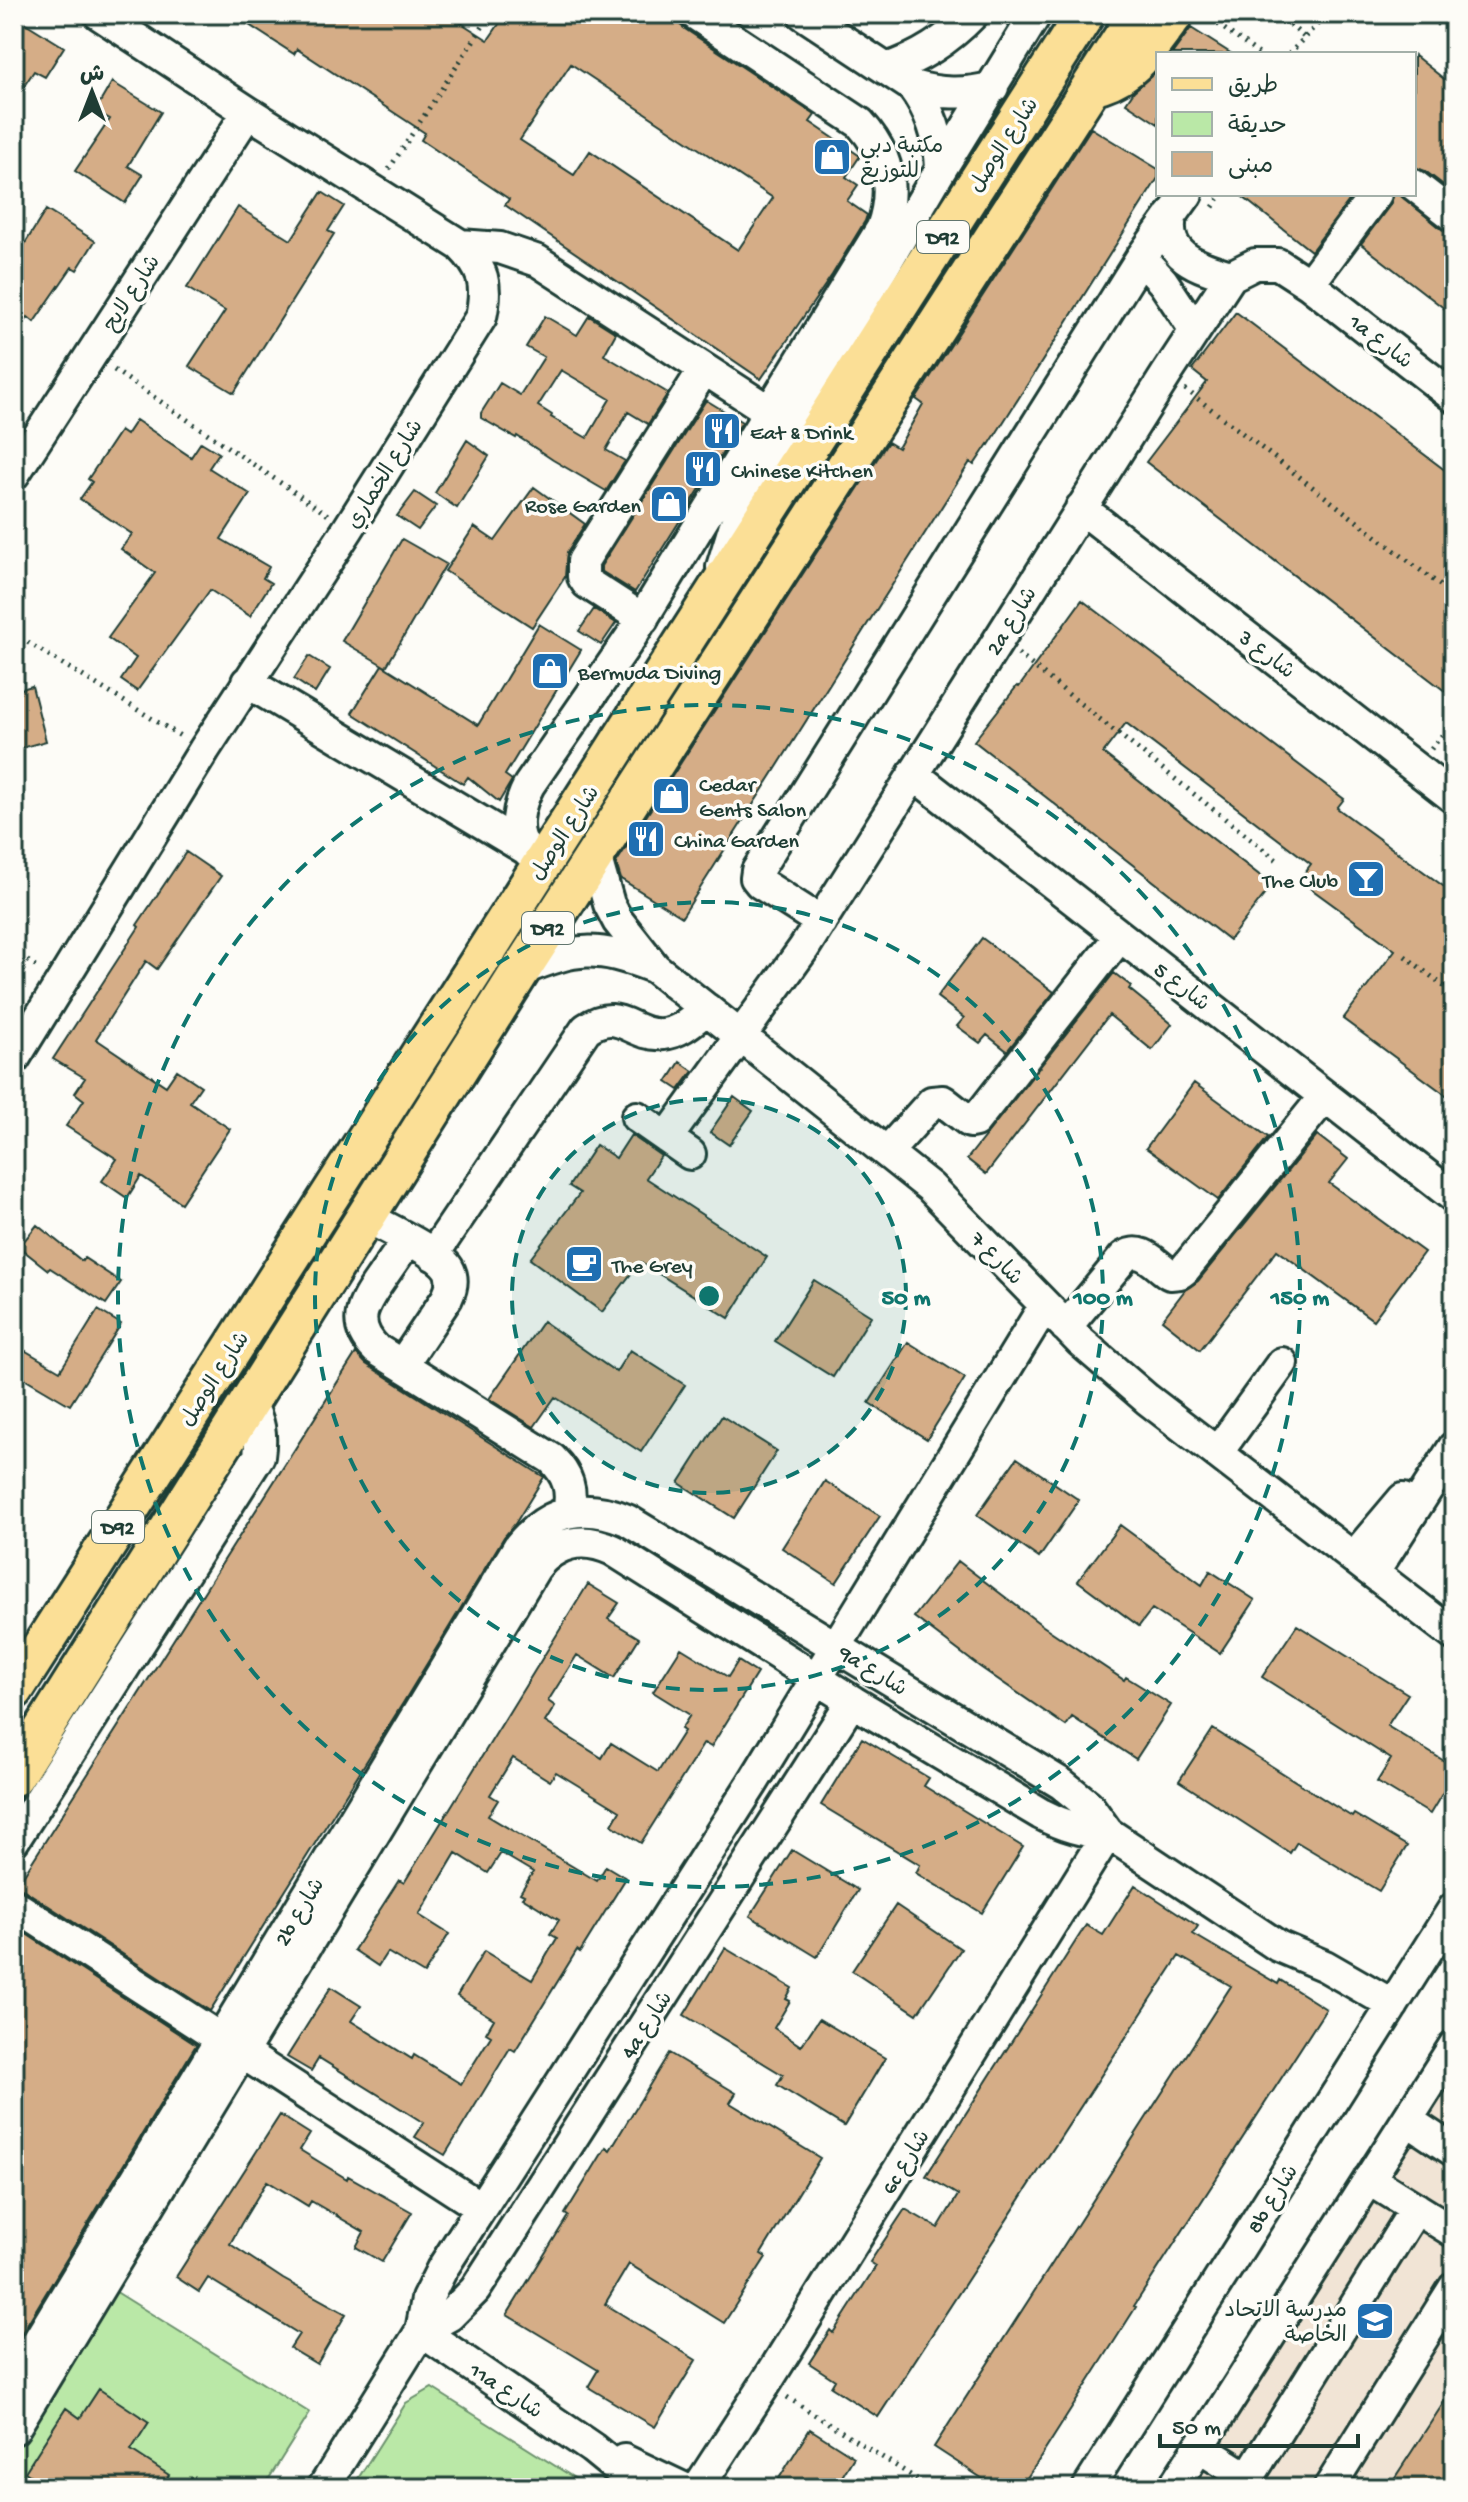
<svg xmlns="http://www.w3.org/2000/svg" width="1468" height="2502" font-family="'Gochi Hand','Playpen Sans Arabic',sans-serif">
<rect width="100%" height="100%" fill="#fdfcf7"/>
<filter id="ink" filterUnits="userSpaceOnUse"><feTurbulence type="fractalNoise" baseFrequency=".0125" numOctaves="2"/><feDisplacementMap in="SourceGraphic" scale="16" xChannelSelector="R" yChannelSelector="G"/><feConvolveMatrix kernelMatrix="1 2 1 2 8 2 1 2 1" color-interpolation-filters="sRGB"/></filter>
<g filter="url(#ink)">
<path fill="#f1e4d5" d="M1454,2066v422h-261l19,-32z"/>
<path fill="#bae8a7" stroke="#6c926e" stroke-width="2" d="M110,2288l200,125 -47,75h-249v-48z
M432,2388l158,100h-238l54,-85z"/>
<path fill="#d5ad87" stroke="#1f3d34" stroke-width="2" fill-rule="evenodd" d="M232,14h215l41,26 18,-26h161l18,15 130,86 -5,7 50,34 -14,21 12,8 -11,16 20,14 -2,6 -33,54 -71,104 -256,-174 4,-6 -88,-59 4,-7 -128,-84 -3,5zM571,64l202,134 -35,52 -148,-99 -16,24 -54,-35z
M14,16l50,31 -19,30 -11,-6 -20,30z
M1191,28l41,26h-60z
M1414,55l40,32v106l-29,-22 -11,-4z
M1158,70v54l-32,-21 8,-12z
M112,82l49,30 -33,54 15,9 -18,28 -50,-32 35,-52 -15,-8z
M1091,128l67,41v9l-169,267 -1,-1 -14,21 -4,-3 -288,455 -61,-38 -5,-16 272,-421 10,6 25,-44 -7,-5z
M322,192l22,14 -16,25 6,3 -100,159 -45,-27 36,-55 -38,-23 51,-81 53,33z
M1239,194h115l-43,57z
M1394,194h5l44,36 11,4v82l-93,-72 29,-39z
M46,210l49,31 -18,29 -5,-3 -38,55 -6,-5 -14,23v-79z
M1236,312l218,165v221l-308,-236 61,-80 -15,-12z
M545,316l32,19 12,-19 27,17 -12,22 64,38 -20,31 -20,-12 -22,38 19,11 -19,30 -53,-31 -36,-24 -1,2 -35,-20v-5l19,-30 20,12 24,-38 -18,-10zM561,370l49,29 -23,39 -36,-21 1,-2 -14,-9z
M706,400l36,22 -107,170 -34,-21v-5z
M136,420l55,37 10,-15 18,11 -10,15 41,26 -29,45 48,28 -6,11 8,5 -21,33 -40,-26 -73,101 -16,-11 15,-22 -28,-20 47,-65 -34,-24 11,-15 -52,-35 12,-17 -4,-3 32,-48 6,4z
M467,440l22,16 -32,52 -22,-15z
M534,487l51,37 -18,28 -2,25 -33,50 -87,-56 29,-44 21,14z
M415,492l21,14 -18,24 -21,-14z
M402,539l44,25 -60,103 -44,-26z
M1082,600l262,199 -7,9 117,86v207l-111,-82 52,-69 -96,-70 12,-16 -185,-141 -23,30 169,132 -43,55 -255,-199 43,-55 2,1z
M594,609l22,14 -15,22 -22,-14z
M539,624l42,26 -76,125 7,5 -13,22 -31,-25 -5,7 -111,-71 30,-48 96,60z
M309,656l21,13 -15,24 -21,-14z
M32,686l14,55 -32,9v-59z
M186,852l35,24 -64,93 -11,-8 -50,78 70,47 11,-16 24,16 -11,16 40,27 -49,74 -40,-27 -14,22 -25,-17 15,-22 -51,-33 18,-26 -9,-7 10,-15 -32,-19 86,-132 -2,-2z
M982,938l72,54 -47,59 -20,-16 -7,8 -23,-17 7,-8 -27,-21z
M1114,973l17,13 -2,3 43,35 -20,26 -43,-35 -123,159 -19,-15z
M680,1062l13,9 -14,19 -12,-8z
M1194,1083l74,54 -50,63 -72,-52z
M734,1097l19,14 -24,34 -19,-13z
M631,1135l30,21 -15,22 121,79 -38,61 -89,-56 -38,50 -72,-53 50,-66 -11,-7 27,-41 20,13z
M1317,1135l31,24 -19,24 95,69 -51,68 -96,-70 -77,100 -38,-30 23,-30 13,-9z
M37,1225l45,36 2,-3 37,24 -15,22 -56,-36 -2,2 -29,-23z
M814,1280l57,36 -38,61 -58,-36z
M98,1310l23,14 -51,81 -56,-33v-28l46,27z
M543,1321l73,51 14,-22 55,35 -44,67 -86,-55 -21,30 -45,-28z
M908,1342l57,36 -38,61 -58,-36z
M356,1353l10,11 178,113 -29,47 -11,13 -101,166 -193,308 -186,-121 -8,-3z
M722,1416l55,35 -43,67 -55,-35z
M1017,1458l62,42 -40,58 -62,-43z
M825,1481l55,35 -44,67 -54,-35z
M1120,1525l82,60 8,-14 45,29 -35,53 -68,-44 -13,17 -61,-45z
M958,1561l85,65 81,54 2,-3 45,28 -35,54 -64,-42 -6,9 -86,-59 -66,-50z
M588,1584l31,19 -11,16 31,19 -25,40 -37,-23 -29,46 7,5 -10,16 57,36 9,-15 47,29 26,-41 -3,-2 9,-14 -37,-23 28,-44 47,29 10,-16 19,12 -46,74 -7,-4 -63,100 -29,-18 8,-14 -64,-39 -6,9 -37,-23 -23,37 8,5 -10,16 109,65 9,-15 20,12 -46,74 -3,-2 -62,101 -5,-3 -65,107 -30,-18 9,-14 -105,-65 -8,13 -24,-14 44,-70 30,19 -10,15 61,38 2,-4 47,29 30,-48 -5,-3 8,-14 -37,-23 27,-45 48,29 25,-42 -7,-4 9,-14 -37,-23 2,-2 -4,-2 13,-21 -32,-19 -13,20 -32,-20 -37,62 30,19 -25,40 -37,-22 -9,14 -24,-16 45,-70 5,3z
M1297,1625l111,69 -21,32 67,41v7l-24,40 -53,-32 14,-23 -129,-82z
M1213,1729l139,88 2,-3 53,32 -28,45 -82,-49 -7,11 -111,-72z
M862,1738l67,40 -5,8 99,61 -41,66 -66,-40 4,-8 -99,-60z
M792,1850l66,40 -41,67 -67,-41z
M1135,1885l63,41 -5,8 85,50 2,-4 46,29 -192,297 2,1 -99,156 -17,25h-23l-63,-41 297,-461 -52,-30 -301,461 -47,-30 4,-7 -26,-17 21,-33 3,3 43,-67 -6,-4 35,-53 33,19 20,-33 -32,-19 160,-251 17,10z
M896,1905l65,44 -44,65 -65,-43z
M14,1926l182,119 -182,301z
M725,1948l67,40 -6,11 4,2 -16,27 27,18 18,-27 66,39 -41,68 -67,-41 6,-10 -99,-60z
M669,2053l67,40 -6,10 90,55 -59,96 5,3 -42,66 -95,-59 -24,40 91,56 -41,67 -67,-40 10,-17 -91,-55 61,-99 -3,-2 41,-67 4,3z
M280,2115l30,19 -10,16 47,29 1,-3 64,36 -30,50 -26,-15 8,-15 -53,-31 -3,5 -41,-25 -26,43 -11,20 53,35 63,35 -29,50 -27,-16 9,-14 -91,-56 -9,14 -23,-15z
M1454,2387v101h-66z
M99,2389l50,33 -18,28 38,25 -9,13h-110l-25,-16 41,-64 14,10z
M810,2429l44,28 -19,31h-62z"/>
<g fill="none" stroke-linecap="round" stroke-linejoin="round">
<g stroke="#1f3d34" stroke-width="36">
<path id="minor" d="M803,14l109,72c28,8 52,9 81,1
M886,69c35,-11 62,-29 87,-55
M912,86c19,25 28,51 29,83
M1414,185l40,31
M1171,216c-8,41 28,51 60,60
M460,245l40,3 38,13 231,150
M1141,258l22,24 32,48
M1309,284l67,-90
M14,474l234,-362
M1081,508l373,290
M722,567l12,-39 10,-24 197,-335 95,-155
M643,619l-56,-36 -4,-6v-16l121,-192
M247,682l279,167
M913,774l541,423
M595,855l14,49 9,17 37,47 275,219 151,155 66,57 307,236
M544,862c-5,-3 -13,-7 -17,-12 -16,-18 -8,-46 2,-65l102,-148 251,-409c14,-40 6,-74 -22,-105l-165,-109
M821,922l-61,-39 -4,-5 1,-7 384,-613 46,-64
M521,970c56,-23 75,-25 132,-3
M14,1059l190,-309 144,-221 133,-212c7,-33 3,-48 -21,-72l-212,-133 -149,-98
M637,1117l53,37
M667,1138l137,-190 362,-573 65,-99 24,-12h23l31,20 145,113
M887,1152l45,-50 11,-1 27,21 5,-1 145,-185
M365,1216c19,11 72,35 83,52 6,10 4,20 -1,30l-45,67
M408,1240c-9,12 -17,24 -26,37 -18,26 -33,45 -6,72l176,110c16,16 21,31 16,53
M433,1255l153,-226c34,-24 45,8 77,5 18,-2 31,-15 44,-25
M1066,1327l58,-70c19,-12 31,8 46,17l10,-1 4,-3 141,-174
M1217,1453l65,-90
M1354,1557l49,-58
M1374,1572l80,-125
M14,1840l245,-384c3,-22 1,-35 -10,-54
M14,1905l466,302
M1407,2120l47,31
M1369,2179l85,53
M421,2331l29,-16 25,-25 377,-589
M421,2331l171,117 49,40
M14,2381l505,-835c30,-36 65,-44 108,-26l435,264 26,21 20,28 170,113 47,20 68,39
M14,2429l521,-861c21,-27 48,-32 78,-18l239,151 189,113c22,12 42,18 67,19
M1199,2447l49,31
M624,2460l59,28
M323,2488l98,-157 6,-32 15,-30 310,-485 293,-479
M698,2488l68,-105 342,-550
M1088,2488l366,-580
M1173,2488l281,-442
M1242,2488l174,-280
M1329,2488l125,-200"/>
</g>
<g stroke="#1f3d34" stroke-width="44">
<path id="major" d="M1101,83c35,-11 52,-42 73,-69
M14,1690l1071,-1676
M14,1776l507,-806 617,-956"/>
</g>
<path stroke="#1f3d34" stroke-width="5" stroke-dasharray="2 6" stroke-linecap="butt" d="M1278,14l27,24
M1424,14l30,22
M1205,15l54,39
M1289,54l38,-40
M389,169l102,-155
M1213,207l9,-13
M114,370l214,145
M1185,389l269,207
M14,634l168,103
M1018,654l259,206
M1431,749l23,-29
M14,952l26,17
M1405,956l49,38
M787,2397l144,91"/>
<use href="#minor" stroke="#fdfcf7" stroke-width="30"/>
<use href="#major" stroke="#fbdf96" stroke-width="38"/>
</g>
</g>
<circle cx="709" cy="1296" r="197" fill="#0f766e" fill-opacity=".12"/>
<g fill="none" stroke="#0f766e" stroke-width="4" stroke-dasharray="14 10">
<circle cx="709" cy="1296" r="197"/>
<circle cx="709" cy="1296" r="394"/>
<circle cx="709" cy="1296" r="591"/>
</g>
<defs>
<g id="shop-square" transform="scale(2)"><rect x="-9" y="-9" width="18" height="18" rx="4" fill="#1f6fb2" stroke="#fdfcf7"/><path d="M-5-2.5h2.3a2.7 3.5 0 0 1 5.4 0H5L5.5 6h-11ZM-1.5-2.5h3a1.5 2.3 0 0 0-3 0Z" fill="#fff"/></g>
<g id="restaurant-square" transform="scale(2)"><rect x="-9" y="-9" width="18" height="18" rx="4" fill="#1f6fb2" stroke="#fdfcf7"/><path d="M-5-6h1v4h1v-4h1v4h1v-4h1v5L-1.5 .5V6h-2V.5L-5-1ZM5-6V6H3V1.5H1.5Q1.5-4 5-6Z" fill="#fff"/></g>
<g id="bar-square" transform="scale(2)"><rect x="-9" y="-9" width="18" height="18" rx="4" fill="#1f6fb2" stroke="#fdfcf7"/><path d="M-6-5H6L.8 .8V4.5H3.5V6h-7V4.5H-.8V.8Z" fill="#fff"/></g>
<g id="cafe-square" transform="scale(2)"><rect x="-9" y="-9" width="18" height="18" rx="4" fill="#1f6fb2" stroke="#fdfcf7"/><path d="M-5.5-4.5H6V0H3Q3 3.5 0 3.5H-2.5Q-5.5 3.5-5.5 0ZM3-3.2v2h1.7v-2ZM-6 4.5H4V6H-6Z" fill="#fff"/></g>
<g id="school-square" transform="scale(2)"><rect x="-9" y="-9" width="18" height="18" rx="4" fill="#1f6fb2" stroke="#fdfcf7"/><path d="M0-5L7-2L0 1L-7-2ZM-4 1L0 2.5L4 1V4Q0 6-4 4Z" fill="#fff"/></g>
</defs>
<g fill-rule="evenodd">
<use href="#shop-square" x="832" y="157"/>
<use href="#restaurant-square" x="722" y="431"/>
<use href="#restaurant-square" x="703" y="469"/>
<use href="#shop-square" x="669" y="504"/>
<use href="#shop-square" x="550" y="671"/>
<use href="#shop-square" x="671" y="796"/>
<use href="#restaurant-square" x="646" y="839"/>
<use href="#bar-square" x="1366" y="879"/>
<use href="#cafe-square" x="584" y="1264"/>
<use href="#school-square" x="1375" y="2321"/>
</g>
<g text-anchor="middle" stroke-width="7" stroke-linejoin="round" paint-order="stroke">
<g fill="#fdfcf7" stroke="#62766e" stroke-width="2">
<rect x="917" y="221" width="52" height="32" rx="6"/>
<rect x="522" y="912" width="52" height="32" rx="6"/>
<rect x="92" y="1511" width="52" height="32" rx="6"/>
</g>
<g font-size="20" font-weight="bold" fill="#1f3d34">
<text x="943" y="244">D92</text>
<text x="548" y="935">D92</text>
<text x="118" y="1534">D92</text>
</g>
<g font-size="22" fill="#1f3d34" stroke="#fdfcf7" text-anchor="start">
<text x="860" y="152">مكتبة دبي<tspan x="860" dy="25">للتوزيع</tspan></text>
<text x="750" y="439">Eat &amp; Drink</text>
<text x="731" y="477">Chinese Kitchen</text>
<text x="641" y="512" text-anchor="end">Rose Garden</text>
<text x="578" y="679">Bermuda Diving</text>
<text x="699" y="791">Cedar<tspan x="699" dy="25">Gents Salon</tspan></text>
<text x="674" y="847">China Garden</text>
<text x="1338" y="887" text-anchor="end">The Club</text>
<text x="612" y="1272">The Grey</text>
<text x="1347" y="2316" text-anchor="end">مدرسة الاتحاد<tspan x="1347" dy="25">الخاصة</tspan></text>
</g>
<g font-size="22" fill="#1f3d34" stroke="#fdfcf7">
<text transform="translate(1002 144) rotate(-57)" y="8">شارع الوصل</text>
<text transform="translate(130 292) rotate(-57)" y="8">شارع لايح</text>
<text transform="translate(1382 340) rotate(38)" y="8">1a شارع</text>
<text transform="translate(383 473) rotate(-58)" y="8">شارع الخماري</text>
<text transform="translate(1010 620) rotate(-58)" y="8">2a شارع</text>
<text transform="translate(1268 653) rotate(38)" y="8">شارع 3</text>
<text transform="translate(563 832) rotate(-57)" y="8">شارع الوصل</text>
<text transform="translate(1183 985) rotate(38)" y="8">شارع 5</text>
<text transform="translate(998 1257) rotate(46)" y="8">شارع 7</text>
<text transform="translate(213 1378) rotate(-57)" y="8">شارع الوصل</text>
<text transform="translate(874 1669) rotate(32)" y="8">9a شارع</text>
<text transform="translate(298 1911) rotate(-59)" y="8">2b شارع</text>
<text transform="translate(645 2024) rotate(-57)" y="8">4a شارع</text>
<text transform="translate(904 2161) rotate(-58)" y="8">6c شارع</text>
<text transform="translate(1271 2198) rotate(-58)" y="8">8b شارع</text>
<text transform="translate(507 2389) rotate(34)" y="8">11a شارع</text>
</g>
</g>
<circle cx="709" cy="1296" r="12" fill="#0f766e" stroke="#fdfcf7" stroke-width="4"/>
<g font-size="24" text-anchor="middle" font-weight="bold" fill="#0f766e" stroke="#fdfcf7" stroke-width="7" stroke-linejoin="round" paint-order="stroke">
<text x="906" y="1304">50 m</text>
<text x="1103" y="1304">100 m</text>
<text x="1300" y="1304">150 m</text>
</g>
<rect width="1468" height="2502" fill="none" stroke="#fdfcf7" stroke-width="48"/>
<rect x="24" y="24" width="1420" height="2454" fill="none" stroke="#1f3d34" stroke-width="3" filter="url(#ink)"/>
<rect x="1156" y="52" width="260" height="144" fill="#fdfcf7" stroke="#a4b0a9" stroke-width="2"/>
<rect x="1172" y="78" width="40" height="12" fill="#fbdf96" stroke="#a4b0a9" stroke-width="2"/>
<text x="1228" y="92" font-size="24" fill="#1f3d34">طريق</text>
<rect x="1172" y="112" width="40" height="24" fill="#bae8a7" stroke="#a4b0a9" stroke-width="2"/>
<text x="1228" y="132" font-size="24" fill="#1f3d34">حديقة</text>
<rect x="1172" y="152" width="40" height="24" fill="#d5ad87" stroke="#a4b0a9" stroke-width="2"/>
<text x="1228" y="172" font-size="24" fill="#1f3d34">مبنى</text>
<g transform="translate(92 92)" stroke="#fdfcf7" stroke-width="6" paint-order="stroke">
<path d="M0-6L14 30L0 20L-14 30Z" fill="#1f3d34"/>
<text y="-12" font-size="22" font-weight="bold" text-anchor="middle" fill="#1f3d34">ش</text>
</g>
<path d="M1160 2434v12h198v-12" fill="none" stroke="#1f3d34" stroke-width="4"/>
<text x="1172" y="2434" font-size="24" fill="#1f3d34" stroke="#fdfcf7" stroke-width="6" paint-order="stroke">50 m</text>
</svg>
